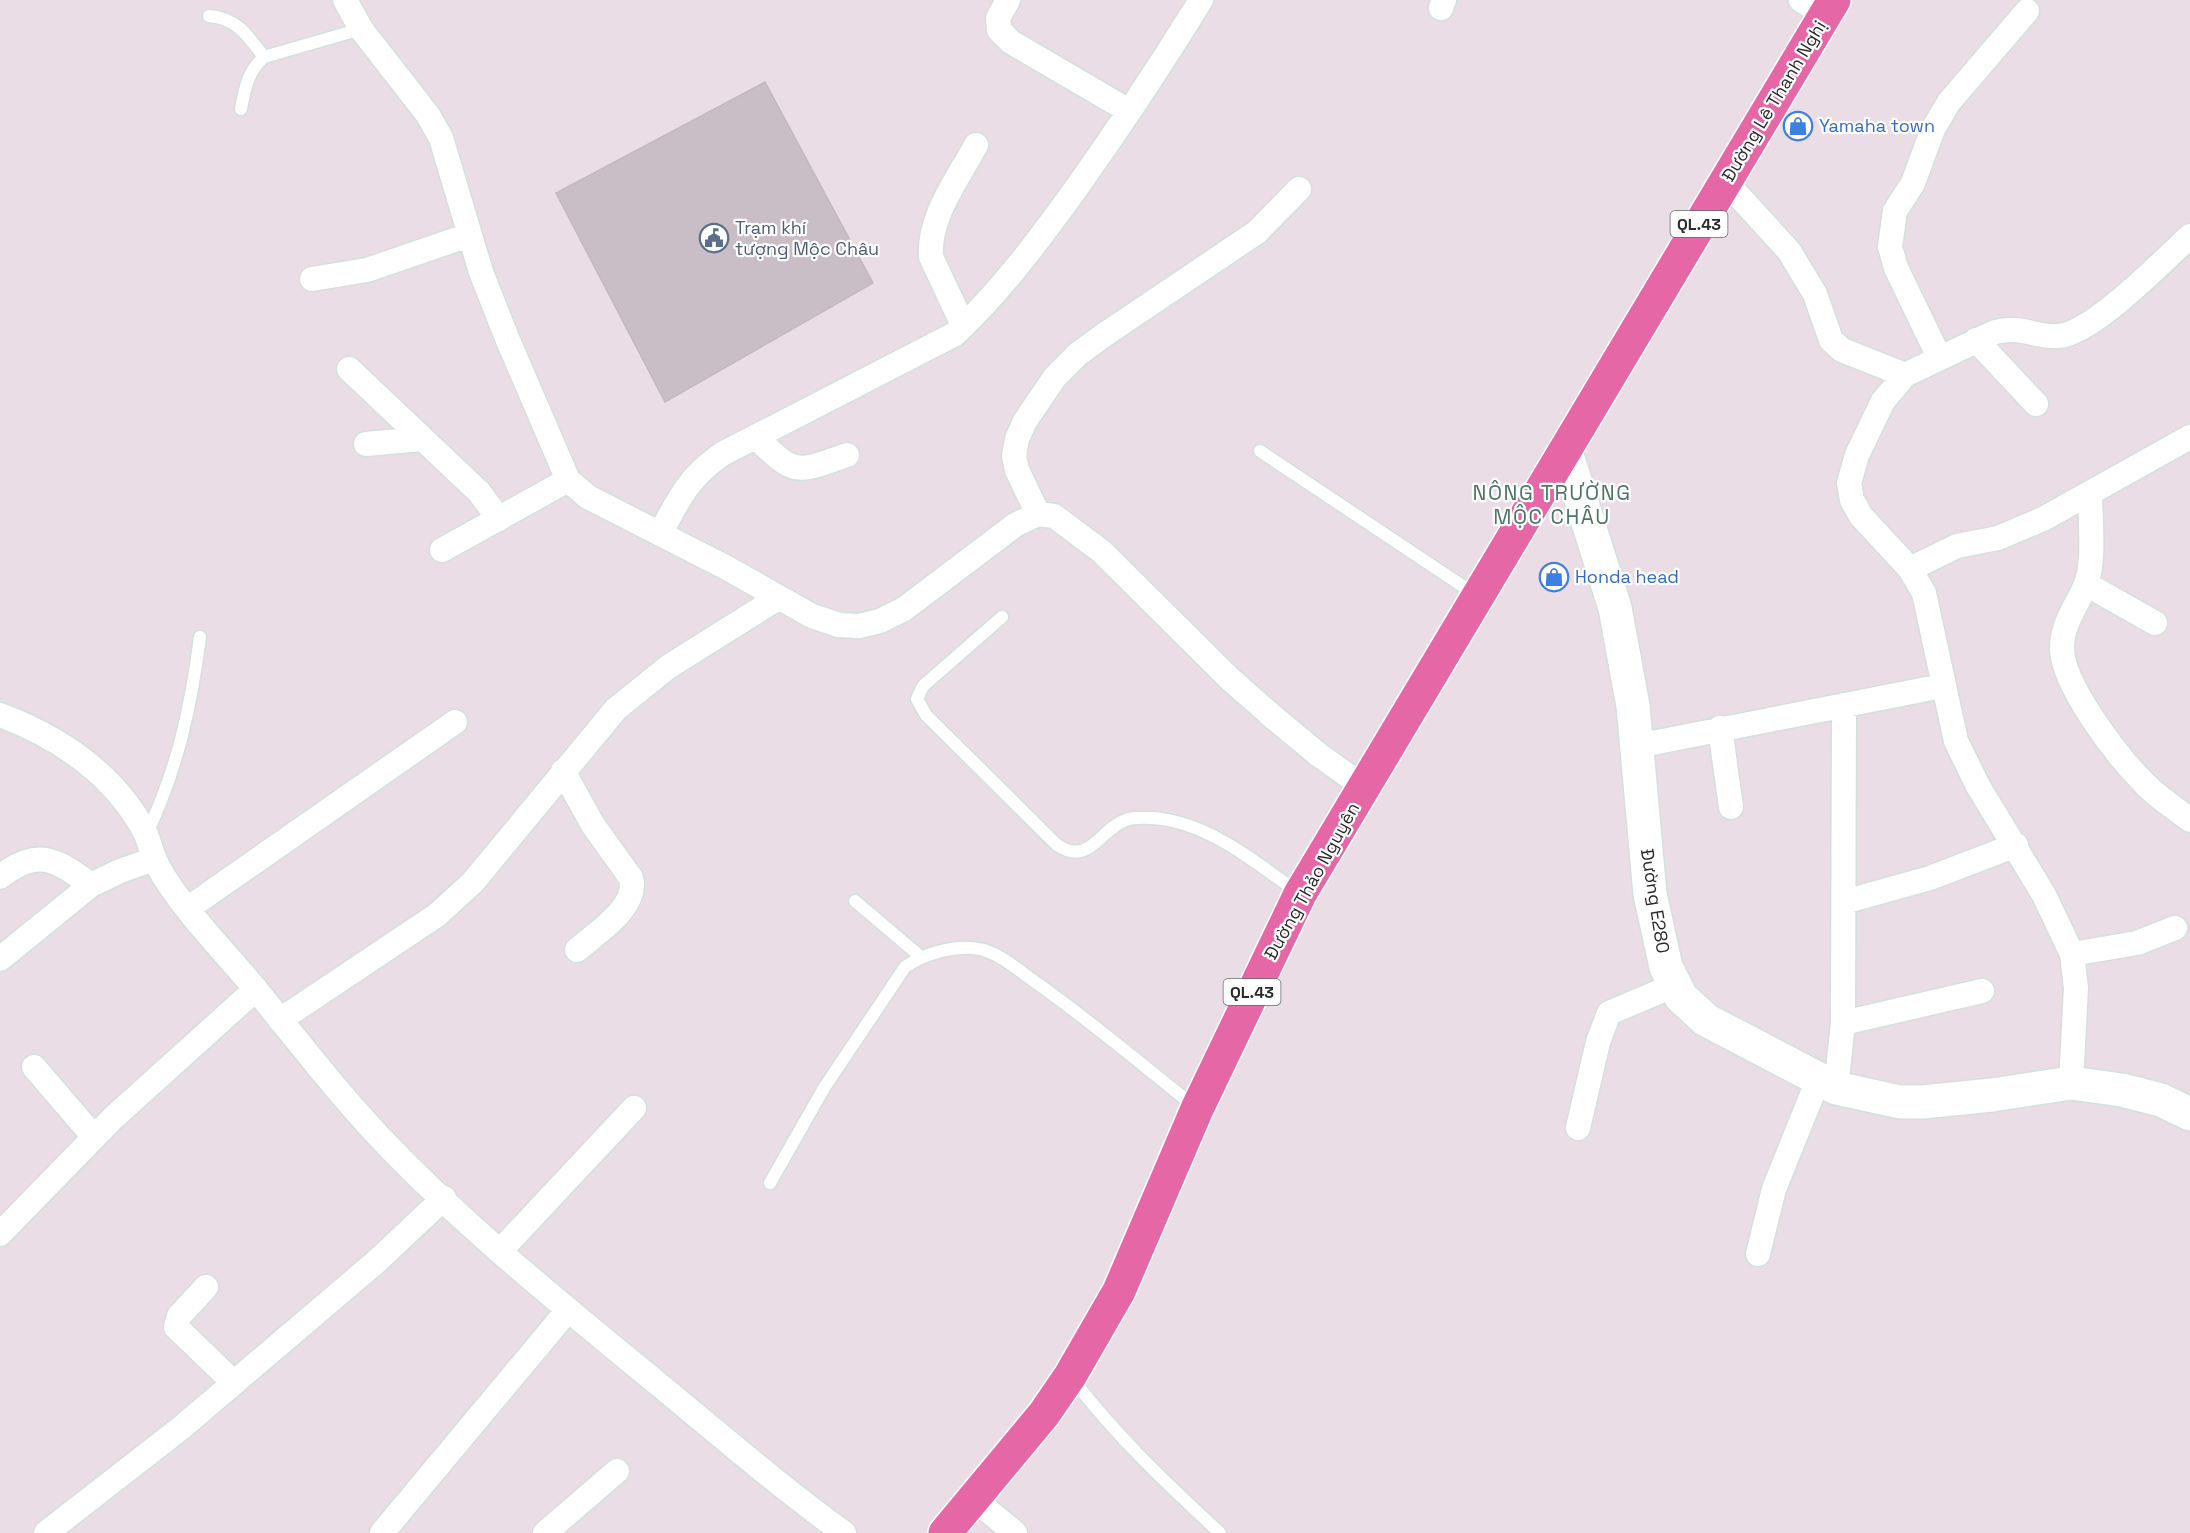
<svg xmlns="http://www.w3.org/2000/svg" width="2190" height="1533" font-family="'Space Grotesk',sans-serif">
<rect width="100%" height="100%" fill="#ebdde6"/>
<path fill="#cabec6" stroke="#c6b6c0" stroke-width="1.5" d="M765,82l108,201 -208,119 -109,-209z"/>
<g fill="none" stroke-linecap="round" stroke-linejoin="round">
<g stroke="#d2e1da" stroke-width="15">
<path id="service" d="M209,16c28,2 39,20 55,41
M241,109c4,-21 7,-38 23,-52l97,-28
M1260,451l216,144
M1002,617l-79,69 -6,13 9,16 131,130c36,24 44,-24 78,-27 64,-5 116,42 164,75
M146,835c31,-64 45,-128 54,-198
M855,901l66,56
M770,1183l54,-95 81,-121c20,-14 54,-24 79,-17 19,6 38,23 54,34 55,39 106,82 158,124
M1071,1377c44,58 96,107 149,156"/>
</g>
<g stroke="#d2e1da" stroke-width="27">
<path id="minor" d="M345,0l16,29 67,86 13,23 40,134 26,66 61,142 20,17 139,71 85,48 27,9 20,1 21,-5 24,-12 111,-84 23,-11 16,2 47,35 129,128 42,37 47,39 45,32
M1008,0l-10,18 1,12 12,12 118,69
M1801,0l24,15
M1441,8l3,-8
M1726,182l63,69 26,43 16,46 11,10 63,25
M312,279l55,-9 102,-35
M963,325l-32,-68c-3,-40 27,-78 45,-112
M1976,340l60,64
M1939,357l-43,-89 -6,-21 5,-36 18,-28 20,-54 16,-27 78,-91
M349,369l130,123 20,27
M756,437c39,39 40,36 91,18
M366,444l56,-5
M2090,493c0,26 5,68 -4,91 -9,22 -24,39 -24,64 0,37 56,109 82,135 13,14 31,25 46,37
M1038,514l-21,-44 -3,-14 3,-17 8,-18 30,-44 23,-23 26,-19 153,-103 42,-43
M660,534c20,-37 27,-55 62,-80l233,-120c46,-43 83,-93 120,-144 44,-62 86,-125 126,-190
M442,550l126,-70
M1910,569l47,-23 41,-8 45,-19 147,-82
M2086,584l69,39
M0,715c61,23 114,59 145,117 4,9 6,19 10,28 8,18 21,35 33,50 22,28 47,54 70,82 44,54 86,109 135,159 82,84 174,158 264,232 62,51 122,103 187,150
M1720,728l11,79
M1637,746l305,-60
M563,771l30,54 38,53c8,29 -35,55 -54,72
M0,877c37,-30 56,-18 91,8
M1844,902l86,-24 86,-33
M187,909l268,-187
M2072,954l65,-11 38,-15
M0,959l91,-74 29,-14 34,-12
M280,1020l157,-105 36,-33 143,-173 52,-42 110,-69
M1843,1023l139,-32
M34,1067l60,70
M2071,1083l5,-95 -4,-34 -28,-59 -66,-109 -22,-45 -32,-148 -14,-24 -49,-53 -9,-16 -3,-17 8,-28 26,-54 22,-26 90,-43c27,-7 41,6 64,4 34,-3 104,-75 131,-100
M1836,1088l7,-65 1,-318
M1578,1128l20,-86 11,-29 66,-28
M0,1234l113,-116 143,-129
M500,1251l134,-143
M1758,1254l16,-65 44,-109
M206,1287l-27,29 -3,11 58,56
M974,1499l41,34
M46,1533l135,-105 196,-167 67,-63
M382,1533l186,-223
M545,1533l72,-62"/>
</g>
<g stroke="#d2e1da" stroke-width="36">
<path id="secondary" d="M1565,449l50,159 18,98 17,188 16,73 15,30 25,23 130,68 64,14h23l69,-7 79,-12 51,7 39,10 29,14"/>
</g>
<g stroke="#fff" stroke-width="36">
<path id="primary" d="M945,1533l99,-119 26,-38 49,-85 78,-182 103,-215 534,-894"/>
</g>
<use href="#service" stroke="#fff" stroke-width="12"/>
<use href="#minor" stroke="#fff" stroke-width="24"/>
<use href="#secondary" stroke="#fff" stroke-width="33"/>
<use href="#primary" stroke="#e567a5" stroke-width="33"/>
</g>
<defs>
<g id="shop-ring" transform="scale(1.5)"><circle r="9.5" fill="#fff" stroke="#3f7fe0" stroke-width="1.5"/><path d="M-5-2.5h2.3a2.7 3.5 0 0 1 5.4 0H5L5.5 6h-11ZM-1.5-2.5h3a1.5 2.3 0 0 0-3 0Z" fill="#3f7fe0"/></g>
<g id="civic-ring" transform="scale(1.5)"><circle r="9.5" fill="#fff" stroke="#5c6f8a" stroke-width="1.5"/><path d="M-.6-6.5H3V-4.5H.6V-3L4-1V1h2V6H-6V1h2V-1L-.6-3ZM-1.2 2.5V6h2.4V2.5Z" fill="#5c6f8a"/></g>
</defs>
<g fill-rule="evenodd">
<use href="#shop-ring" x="1798" y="126"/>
<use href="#civic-ring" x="714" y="238"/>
<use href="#shop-ring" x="1554" y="577"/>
</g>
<g text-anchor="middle" stroke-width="4.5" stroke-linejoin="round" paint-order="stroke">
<g fill="#fff" stroke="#6a6a6a" stroke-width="1.5">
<rect x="1670.5" y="211" width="57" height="26" rx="4.5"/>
<rect x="1223.5" y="979" width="57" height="26" rx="4.5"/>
</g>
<g font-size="16" font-weight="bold" fill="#2a2a2a">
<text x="1699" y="230">QL.43</text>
<text x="1252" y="998">QL.43</text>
</g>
<g font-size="18" fill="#2a2a2a" stroke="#fff">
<text transform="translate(1774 101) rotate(-59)" y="6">Đường Lê Thanh Nghị</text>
<text transform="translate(1312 881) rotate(-61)" y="6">Đường Thảo Nguyên</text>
<text transform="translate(1655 901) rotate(81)" y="6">Đường E280</text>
</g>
<g font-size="18" fill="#366cbe" stroke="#fff" text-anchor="start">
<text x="1819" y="132">Yamaha town</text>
<text x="1575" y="583">Honda head</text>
</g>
<g font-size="18" fill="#4e5e75" stroke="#fff" text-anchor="start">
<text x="735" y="234">Trạm khí<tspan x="735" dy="21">tượng Mộc Châu</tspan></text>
</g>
<g font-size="21" letter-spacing="1.5" fill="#4e7665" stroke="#fff">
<text x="1552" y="500">NÔNG TRƯỜNG<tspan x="1552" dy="24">MỘC CHÂU</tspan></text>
</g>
</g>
</svg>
